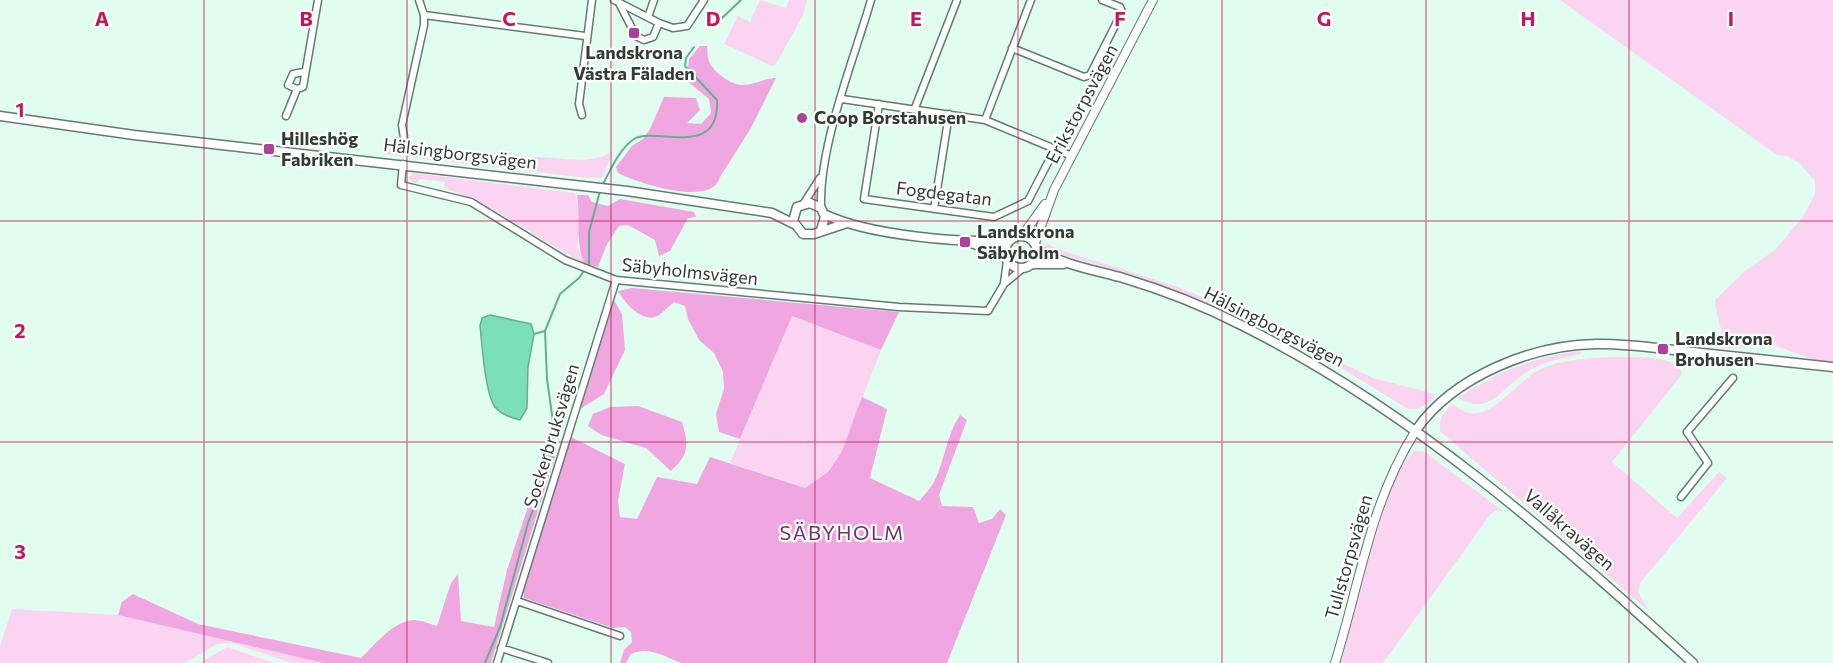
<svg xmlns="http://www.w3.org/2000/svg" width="1833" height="663" font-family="Commissioner,sans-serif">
<rect width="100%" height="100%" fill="#e0fdef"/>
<path fill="#fbd4f2" d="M760,0l26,8 3,-8h18l-4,15 -27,49 -4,2 -48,-22 14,-28 12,6z
M1560,0h273v362l-19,-2 -40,-15 -51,4c1,-19 -7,-31 -8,-49l30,-29 30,-21 28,-33 12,-23v-13l-16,-18 -12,-7 -10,-1z
M391,142l142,15c29,-1 55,10 80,-6l-11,27h-15l-203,-24 1,-3 5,-1z
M413,173l162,20 6,25 -4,29 7,16c-48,-24 -89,-59 -140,-75l1,-6 -25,-3 -4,4 -4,-1 -3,-4z
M1042,242l22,9 114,36 39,16 156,75 62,16 -1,5 -16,10h-10l-80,-49 -102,-50 -78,-30 -102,-30z
M792,316l89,34 -40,103 -13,19 -23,16 -75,-25z
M1580,351l1,3c-20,4 -40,8 -57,20 -25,16 -33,42 -66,24 38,-26 76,-41 122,-47z
M1618,357c17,1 60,-3 64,17l-70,88 65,56 42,-46 8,6 -87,105 -2,9 12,20 -210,-181c-1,-13 3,-18 12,-27 5,3 11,7 17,9 23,6 50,-33 70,-43 25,-12 52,-12 79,-13z
M1415,451l10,1 79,60 -8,-2 -6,5 -107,148h-43c15,-54 33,-178 75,-212z
M12,609l106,6 206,48h-32l-60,-20 -15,1 -32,19h-185v-17z
M227,647l47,16h-74z"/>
<path fill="#f0a7e1" d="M700,46h7c1,4 0,11 2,15 4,11 22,24 34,24 11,0 22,-7 33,-7l-25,50 -31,49c-8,31 -82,6 -102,-4l-2,-6 16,-21 11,-7 7,-10 14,-32 32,1 4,12 -13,13 14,1 10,-11 -2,-14 -22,-18 2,-22z
M577,195h11l4,7 16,4 12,-7 74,13 2,5 -8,1 -18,33 -11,5 -4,-16 -27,-15 -9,1 -12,18 -9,23 -14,-4c-9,-21 -3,-45 -7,-68z
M632,288l267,24 -18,38 -89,-34 -52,123 -21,-7 -3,-18 8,-25 -1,-17 -9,-19 -15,-13 -11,-21 -3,-13 -11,-4c-5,4 -13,13 -19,15 -15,4 -31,-15 -37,-26z
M614,300l8,14 3,36 -21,44 -24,15z
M862,397l25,12 -17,69 49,23c5,-6 11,-12 15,-19 11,-22 12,-46 26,-67l7,5 -28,75 3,11 31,1 6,16 13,-4 8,-10 6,6 -59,148h-266c-17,-7 -33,-17 -50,-9l-5,9h-6l4,-13 8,-8 -1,-10 -6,-5 -12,1 -89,-30 -1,-5 48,-156 54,27 -7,37 2,16 17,2 20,-42 40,7 13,-27 95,31 23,-16 13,-19z
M638,406l44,16c7,24 7,32 -11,49l-25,-23 -45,-13 -13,-9 5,-12 17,-7z
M548,454l7,2 -64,207h-167l-206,-48 4,-13 11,-8 65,30 163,34c13,-12 33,-38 53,-38 7,0 16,4 23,6l14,-43 7,-9 3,47 33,6 13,-57 37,-112z"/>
<path fill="#7be0b7" stroke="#64af90" stroke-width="1.5" d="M490,315l41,9 3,10 -6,33 -1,41 -7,12c-8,-2 -19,-5 -25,-13 -10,-14 -13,-62 -15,-81l2,-8z"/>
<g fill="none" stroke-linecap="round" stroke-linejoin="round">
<path stroke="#64af90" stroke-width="2" d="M721,19l20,-19
M602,186c8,-15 17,-37 32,-47 22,-13 86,21 83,-39l-32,-34 1,-8 8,-11
M534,334l11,-3
M485,663l15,-36 28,-104 24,-62 2,-32 -7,-50 -2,-48 15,-37 19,-16 10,-14v-32l11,-41"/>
<g stroke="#617c70" stroke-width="9">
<path id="minor" d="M614,0l45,23 -6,14 -9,3 -8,-4 -17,-33
M424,15l161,21
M648,17l6,-17
M659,23l14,5 14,-2 17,-26
M1012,48l72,29 6,-2 32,-63 -2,-5 -18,-7
M304,72l-11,2 -5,11 9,4 6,-2 15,-87
M842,99l143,21 87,36
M879,104l-15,95 130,18 34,-16 28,-54
M915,108l42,-108
M582,115l-3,-11 13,-104
M286,116l11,-27
M985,120l46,-120
M404,138l-2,-13 22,-100v-10l-5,-15
M403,164l-2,21 70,17 94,58 51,20 283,27 89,4 16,-27 18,-15
M804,203l16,-25
M821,208c-2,-63 32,-146 50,-208
M934,209l15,-95
M1004,283l3,-22
M1681,497l27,-34 -21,-31 46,-54
M517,601l103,35
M501,648l47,15
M497,663l119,-383"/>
</g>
<g stroke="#617c70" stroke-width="10">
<path id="tertiary" d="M1022,236l23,-32
M1035,243l19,-53 99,-190
M1335,663c26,-83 34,-158 81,-233"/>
</g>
<g stroke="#617c70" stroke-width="11">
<path id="secondary" d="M0,116l134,19 493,56 145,22 22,11
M824,214c43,21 139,30 186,26
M821,230l4,-13 -4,-9 -11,-5 -13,4 -4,14 10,13h11l30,-10
M1005 252a16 16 0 1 1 32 0a16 16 0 1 1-32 0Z
M969,242l36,14
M1037,249c26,16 57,21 86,29 40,12 81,28 118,47 171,85 312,211 452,338
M1032,264h31
M1416,430c38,-54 116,-85 180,-86 29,-1 58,4 87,7 50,5 100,11 150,16"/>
</g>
<use href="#minor" stroke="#fff" stroke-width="6"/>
<use href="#tertiary" stroke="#fff" stroke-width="8"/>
<use href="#secondary" stroke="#fff" stroke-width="8"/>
</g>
<path fill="none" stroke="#c2185b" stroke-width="1.5" stroke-opacity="0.55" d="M204,0v663M407,0v663M611,0v663M815,0v663M1018,0v663M1222,0v663M1426,0v663M1629,0v663M0,221h1833M0,442h1833"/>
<g fill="#ad3f9d" stroke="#fff" stroke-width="2">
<rect x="628" y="27" width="12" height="12" rx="3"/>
<circle cx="802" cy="118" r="6"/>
<rect x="263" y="143" width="12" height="12" rx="3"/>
<rect x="959" y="236" width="12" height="12" rx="3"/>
<rect x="1657" y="343" width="12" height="12" rx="3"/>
</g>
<g text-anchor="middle" stroke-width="4.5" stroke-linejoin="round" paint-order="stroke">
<g font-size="18" font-weight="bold" fill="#303c36" stroke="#fff" text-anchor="start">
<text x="634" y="59" text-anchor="middle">Landskrona<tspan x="634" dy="21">Västra Fäladen</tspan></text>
<text x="814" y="124">Coop Borstahusen</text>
<text x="281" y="145">Hilleshög<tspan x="281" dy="21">Fabriken</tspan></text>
<text x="977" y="238">Landskrona<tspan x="977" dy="21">Säbyholm</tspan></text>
<text x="1675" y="345">Landskrona<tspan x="1675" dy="21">Brohusen</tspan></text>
</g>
<g font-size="18" fill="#303c36" stroke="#fff">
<text transform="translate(1082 104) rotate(-62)" y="6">Erikstorpsvägen</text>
<text transform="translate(460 154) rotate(7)" y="6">Hälsingborgsvägen</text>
<text transform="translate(944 194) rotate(7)" y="6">Fogdegatan</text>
<text transform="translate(690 272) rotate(6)" y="6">Säbyholmsvägen</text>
<text transform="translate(1274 327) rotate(27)" y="6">Hälsingborgsvägen</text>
<text transform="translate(552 436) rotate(-73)" y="6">Sockerbruksvägen</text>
<text transform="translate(1569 530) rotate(41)" y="6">Vallåkravägen</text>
<text transform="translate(1349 557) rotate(-74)" y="6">Tullstorpsvägen</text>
</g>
<g font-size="20" letter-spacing="1.5" fill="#6d3664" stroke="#fff">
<text x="842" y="540">SÄBYHOLM</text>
</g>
</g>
<g font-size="20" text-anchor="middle" font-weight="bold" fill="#c2185b" stroke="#fff" stroke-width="4.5" stroke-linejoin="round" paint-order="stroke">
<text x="102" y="26">A</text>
<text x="306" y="26">B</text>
<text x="509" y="26">C</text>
<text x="713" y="26">D</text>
<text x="916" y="26">E</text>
<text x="1120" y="26">F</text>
<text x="1324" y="26">G</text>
<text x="1528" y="26">H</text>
<text x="1731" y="26">I</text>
<text x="20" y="117">1</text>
<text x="20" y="338">2</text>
<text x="20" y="559">3</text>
</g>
</svg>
